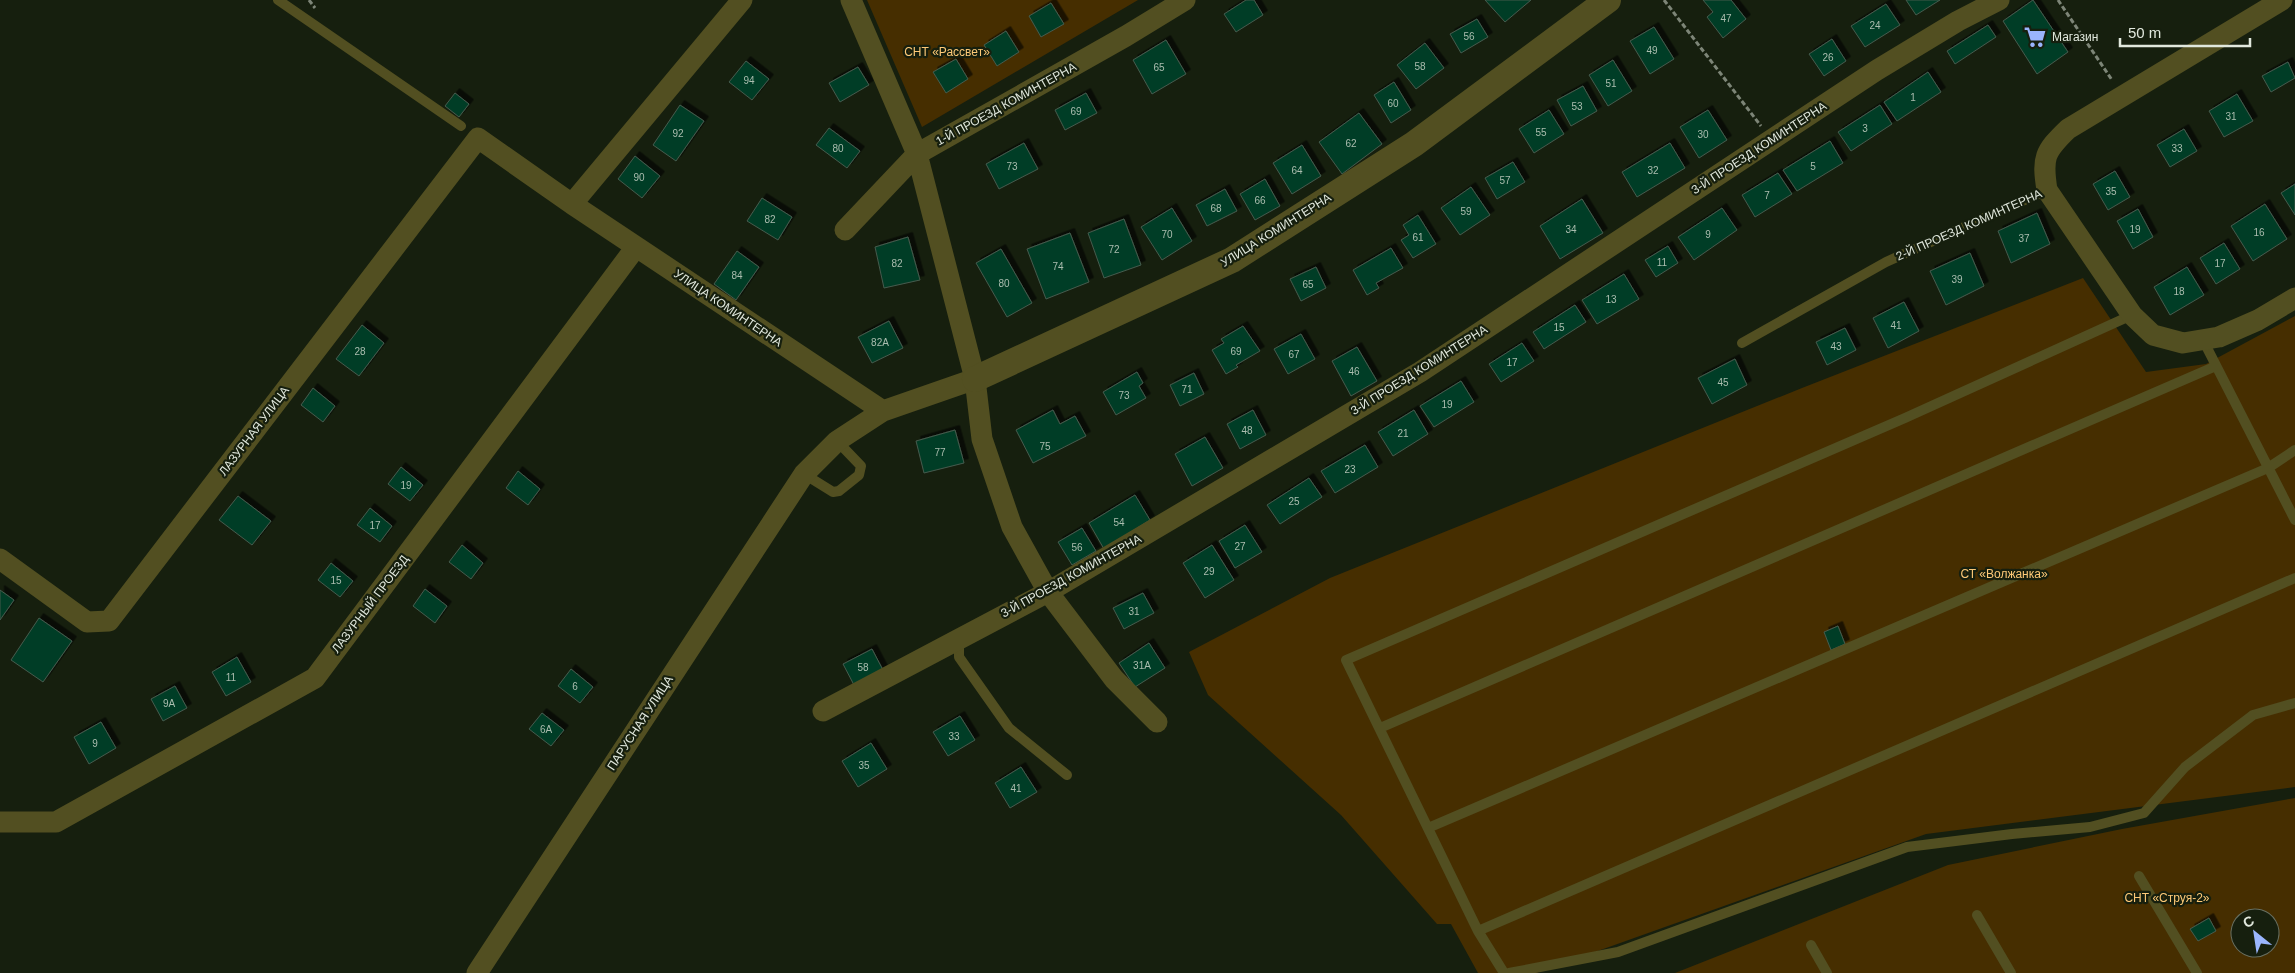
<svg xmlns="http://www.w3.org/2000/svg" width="2295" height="973" font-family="Helvetica,sans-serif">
<defs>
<filter id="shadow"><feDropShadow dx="4.5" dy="-4.5" stdDeviation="0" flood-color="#0009"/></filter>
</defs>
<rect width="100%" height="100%" fill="#161f0e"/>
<path fill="#462e00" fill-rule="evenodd" d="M867,0h271l-216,127z
M2083,278l63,94 60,-8 89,-48v471l-369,47 -390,139h-58l-27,-49h-14l-96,-109 -133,-120 -19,-43 141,-74 472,-190z
M2295,798v175h-620l273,-108 174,-36zM2240,918h30v30h-30z"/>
<path fill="#053d25" stroke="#455b4e" filter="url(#shadow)" d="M1246,0h8l9,15 -27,17 -12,-18z
M1485,0h46l-26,22z
M1703,0h28l15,19 -23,19 -16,-21 6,-5z
M1906,0h34l-24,15z
M2033,0l35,52 -31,22 -34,-53z
M1051,3l13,21 -23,13 -12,-21z
M1886,4l14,21 -35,22 -14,-21z
M1477,19l11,18 -27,16 -11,-19z
M1988,25l8,12 -41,27 -8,-13z
M1654,27l20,32 -24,15 -20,-33z
M1006,31l13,21 -22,14 -13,-21z
M1832,39l14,22 -22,15 -15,-22z
M1166,40l20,34 -34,20 -19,-34z
M1425,43l19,25 -28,21 -19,-24z
M956,59l12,20 -22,14 -13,-21z
M1613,60l19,31 -24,15 -19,-31z
M746,61l23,18 -17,21 -23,-18z
M2288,62l7,16 -24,14 -9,-16z
M858,67l11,18 -29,17 -11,-19z
M1928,72l13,20 -44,29 -13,-19z
M1394,82l17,28 -20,13 -17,-28z
M1583,86l14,25 -26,15 -14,-26z
M455,93l14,11 -10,13 -14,-11z
M1086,93l11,20 -32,17 -10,-20z
M2237,94l16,27 -29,16 -15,-26z
M680,105l24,16 -28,40 -23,-16z
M1880,105l12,19 -41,27 -13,-19z
M1549,110l15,24 -30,19 -15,-24z
M1708,110l19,30 -28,18 -19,-31z
M1359,113l23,31 -40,30 -23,-32z
M829,128l31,23 -13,17 -31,-23z
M2184,129l13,22 -27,16 -13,-22z
M1830,141l13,22 -46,28 -14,-21z
M1024,143l14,26 -39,20 -13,-25z
M1670,143l15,25 -48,29 -15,-25z
M1302,145l19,31 -29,18 -19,-31z
M635,156l25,20 -18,22 -24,-19z
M1513,162l12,20 -28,17 -12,-21z
M2115,171l15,26 -22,13 -15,-26z
M1778,173l14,21 -37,23 -13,-22z
M1265,179l15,27 -25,14 -15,-26z
M2295,184v31l-14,-22z
M1471,187l19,28 -30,20 -19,-27z
M1225,189l12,22 -30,15 -11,-21z
M762,198l30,19 -14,23 -31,-19z
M1582,199l21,34 -43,26 -20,-33z
M2265,204l22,35 -34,22 -22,-35z
M1172,208l20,33 -30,19 -21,-33z
M1722,208l15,22 -43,30 -16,-23z
M2138,209l15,28 -20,12 -16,-28z
M2037,213l13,31 -39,19 -13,-32z
M1418,215l18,29 -23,14 -12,-18 8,-5 -6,-10z
M1124,219l17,46 -37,13 -16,-45z
M1070,233l19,49 -43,17 -19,-50z
M908,237l12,43 -36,8 -9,-41z
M2224,243l16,26 -24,15 -16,-26z
M1668,246l10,17 -22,14 -11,-17z
M1391,248l12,20 -27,15 3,5 -12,7 -14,-25z
M1001,249l31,54 -25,14 -31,-54z
M737,251l22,16 -23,33 -22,-16z
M1970,253l14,33 -38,19 -16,-34z
M1316,267l10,21 -25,13 -11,-22z
M2187,267l17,28 -34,20 -16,-28z
M1624,274l15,25 -42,25 -15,-24z
M1904,302l15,29 -31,17 -15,-30z
M1575,305l11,17 -42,27 -11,-17z
M889,321l14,27 -31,15 -14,-26z
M362,325l22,18 -25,33 -23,-17z
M1243,326l17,25 -24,14 2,2 -12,7 -14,-24 12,-7 -3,-4z
M1845,328l11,22 -29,15 -11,-23z
M1301,334l14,25 -27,15 -14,-25z
M1522,343l12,18 -33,21 -12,-18z
M1357,347l20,34 -26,15 -19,-35z
M1735,359l12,26 -35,19 -14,-26z
M1137,372l6,11 -4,3 7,12 -30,17 -13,-23z
M1194,373l10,21 -24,12 -10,-21z
M1461,381l13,21 -40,25 -14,-21z
M313,388l22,18 -12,16 -22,-17z
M1053,410l7,14 15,-8 11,20 -53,27 -17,-33z
M1253,410l13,25 -26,14 -13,-25z
M1414,410l14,24 -35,22 -15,-24z
M955,430l9,33 -40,10 -8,-32z
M1205,437l18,31 -31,18 -17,-32z
M1365,445l13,22 -43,26 -14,-22z
M401,467l22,18 -13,16 -22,-17z
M518,471l22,18 -12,16 -22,-17z
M1309,478l13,19 -42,27 -13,-19z
M1135,495l15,25 -46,29 -15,-26z
M238,496l33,25 -19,24 -33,-25z
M370,508l22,18 -12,16 -23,-17z
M1245,525l17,27 -27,16 -16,-27z
M1082,528l14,23 -24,14 -14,-23z
M462,545l21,18 -12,16 -22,-17z
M1212,545l22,35 -29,18 -22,-35z
M331,563l22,18 -13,16 -22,-17z
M425,589l22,17 -12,17 -22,-17z
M0,590l14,10 -14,20z
M1143,593l11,20 -30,16 -11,-21z
M39,618l33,23 -29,41 -32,-22z
M1838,626l7,18 -14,6 -7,-18z
M1149,643l16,25 -30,19 -16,-24z
M872,649l11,21 -29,15 -11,-21z
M237,657l14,25 -25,14 -14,-24z
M571,669l22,18 -13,16 -22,-17z
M175,686l12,22 -24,13 -12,-22z
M542,713l22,17 -13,16 -22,-17z
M960,716l15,24 -27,16 -15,-24z
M101,722l15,26 -27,16 -15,-27z
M871,743l16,26 -29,18 -16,-26z
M1021,767l16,25 -27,16 -15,-25z
M2209,918l7,13 -18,10 -8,-12z"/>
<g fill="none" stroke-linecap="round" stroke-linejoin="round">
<path stroke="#7d8577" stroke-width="3" stroke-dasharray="5 2.5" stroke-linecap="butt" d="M309,0l6,8
M1664,0l97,126
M2058,0l54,80"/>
<path stroke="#524f21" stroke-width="10" d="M278,0l183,126
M2132,315l-227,103 -559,242 132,271 817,-353
M2203,340l92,180
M1742,343l144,-81 161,-72
M804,474l29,18 6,-1 20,-16 2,-9 -24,-25
M959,638v19l50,71 58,47
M1380,728l836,-362
M1428,828l840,-360 27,-18
M2139,876l58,97
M1977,915l34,58
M1478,931l26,42
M1811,945l16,28
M1509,973l109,-21 289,-105 105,-13 78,-7 54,-14 41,-46 68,-52 42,-12"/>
<path stroke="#524f21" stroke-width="21" d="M851,0l66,154 58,225 7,60 30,88 36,65 66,87 43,43
M2282,0l-214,129c-24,23 -26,29 -21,61l85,125 21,20 30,8 36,-6 39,-17 37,-22
M572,204l170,-204
M845,230l72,-76 209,-118 59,-36
M0,559l87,63 22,-1 369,-483 94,66 311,207
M823,711l225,-119 372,-220 457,-302 81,-49 41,-21
M0,822h56l259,-144 321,-431
M477,973l327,-499 33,-33 46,-30 92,-32"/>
<path stroke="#524f21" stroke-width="26" d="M975,379l257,-119 182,-116 194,-144"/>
</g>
<defs>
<g id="supermarket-bare" transform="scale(1.725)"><path d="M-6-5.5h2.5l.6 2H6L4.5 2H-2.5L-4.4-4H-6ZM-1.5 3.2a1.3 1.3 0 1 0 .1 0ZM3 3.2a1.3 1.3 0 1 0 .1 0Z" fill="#9ab5fd" stroke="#161f0e" stroke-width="2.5" paint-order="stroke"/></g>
</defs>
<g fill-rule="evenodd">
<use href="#supermarket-bare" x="2035" y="37"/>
</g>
<g text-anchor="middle" stroke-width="4.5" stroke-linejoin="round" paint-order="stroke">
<g font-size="10" fill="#aabdaf">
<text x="1726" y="22">47</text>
<text x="1875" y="29">24</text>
<text x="1469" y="40">56</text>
<text x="1652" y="54">49</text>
<text x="1828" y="61">26</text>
<text x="1420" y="70">58</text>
<text x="1159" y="71">65</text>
<text x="749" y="84">94</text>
<text x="1611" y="87">51</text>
<text x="1913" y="101">1</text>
<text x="1393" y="107">60</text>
<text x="1577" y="110">53</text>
<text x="1076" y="115">69</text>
<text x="2231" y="120">31</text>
<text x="1865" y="132">3</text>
<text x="1541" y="136">55</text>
<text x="678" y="137">92</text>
<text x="1703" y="138">30</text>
<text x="1351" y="147">62</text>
<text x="838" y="152">80</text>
<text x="2177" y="152">33</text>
<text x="1012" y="170">73</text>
<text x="1813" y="170">5</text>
<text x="1297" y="174">64</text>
<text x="1653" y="174">32</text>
<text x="639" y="181">90</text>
<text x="1505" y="184">57</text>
<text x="2111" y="195">35</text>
<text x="1767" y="199">7</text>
<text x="1260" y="204">66</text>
<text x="1216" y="212">68</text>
<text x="1466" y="215">59</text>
<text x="770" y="223">82</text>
<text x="1571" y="233">34</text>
<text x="2135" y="233">19</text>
<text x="2259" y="236">16</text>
<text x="1167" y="238">70</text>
<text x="1708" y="238">9</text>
<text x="1418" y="241">61</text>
<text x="2024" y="242">37</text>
<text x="1114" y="253">72</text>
<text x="1662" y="266">11</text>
<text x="897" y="267">82</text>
<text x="2220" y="267">17</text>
<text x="1058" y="270">74</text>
<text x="737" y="279">84</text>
<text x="1957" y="283">39</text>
<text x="1004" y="287">80</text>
<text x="1308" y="288">65</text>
<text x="2179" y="295">18</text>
<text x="1611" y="303">13</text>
<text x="1896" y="329">41</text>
<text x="1559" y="331">15</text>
<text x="880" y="346">82А</text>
<text x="1836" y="350">43</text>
<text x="360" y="355">28</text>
<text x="1236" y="355">69</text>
<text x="1294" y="358">67</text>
<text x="1512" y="366">17</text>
<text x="1354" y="375">46</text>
<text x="1723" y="386">45</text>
<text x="1187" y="393">71</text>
<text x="1124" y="399">73</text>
<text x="1447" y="408">19</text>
<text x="1247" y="434">48</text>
<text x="1403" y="437">21</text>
<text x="1045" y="450">75</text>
<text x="940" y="456">77</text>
<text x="1350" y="473">23</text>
<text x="406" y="489">19</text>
<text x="1294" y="505">25</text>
<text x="1119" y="526">54</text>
<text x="375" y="529">17</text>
<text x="1240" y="550">27</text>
<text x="1077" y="551">56</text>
<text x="1209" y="575">29</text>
<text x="336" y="584">15</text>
<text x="1134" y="615">31</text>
<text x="1142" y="669">31А</text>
<text x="863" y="671">58</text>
<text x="231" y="681">11</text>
<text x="575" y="690">6</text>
<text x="169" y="707">9А</text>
<text x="546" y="733">6А</text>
<text x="954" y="740">33</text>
<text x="95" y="747">9</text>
<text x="864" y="769">35</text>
<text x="1016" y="792">41</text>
</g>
<g font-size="12" fill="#e1e8dd" stroke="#161f0e" text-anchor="start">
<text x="2052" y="41">Магазин</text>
</g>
<g font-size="12" fill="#fdc977" stroke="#161f0e">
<text x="947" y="56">СНТ «Рассвет»</text>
<text x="2004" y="578">СТ «Волжанка»</text>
<text x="2167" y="902">СНТ «Струя-2»</text>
</g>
<g font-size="12" fill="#e1e8dd" stroke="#161f0e">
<text transform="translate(1006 104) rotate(-29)" y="4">1-Й ПРОЕЗД КОМИНТЕРНА</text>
<text transform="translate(1759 148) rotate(-33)" y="4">3-Й ПРОЕЗД КОМИНТЕРНА</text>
<text transform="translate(1969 225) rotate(-24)" y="4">2-Й ПРОЕЗД КОМИНТЕРНА</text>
<text transform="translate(1276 230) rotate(-32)" y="4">УЛИЦА КОМИНТЕРНА</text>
<text transform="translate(728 308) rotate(34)" y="4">УЛИЦА КОМИНТЕРНА</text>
<text transform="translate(1419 370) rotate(-32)" y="4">3-Й ПРОЕЗД КОМИНТЕРНА</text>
<text transform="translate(254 431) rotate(-53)" y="4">ЛАЗУРНАЯ УЛИЦА</text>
<text transform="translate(1071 576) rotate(-29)" y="4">3-Й ПРОЕЗД КОМИНТЕРНА</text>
<text transform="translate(370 604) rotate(-53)" y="4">ЛАЗУРНЫЙ ПРОЕЗД</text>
<text transform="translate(640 723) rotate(-57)" y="4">ПАРУСНАЯ УЛИЦА</text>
</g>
</g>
<g transform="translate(2255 933) rotate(330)"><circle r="24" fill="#161f0e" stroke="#676f61"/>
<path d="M0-4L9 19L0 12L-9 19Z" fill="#9ab5fd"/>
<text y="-8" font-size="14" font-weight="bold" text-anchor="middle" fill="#e1e8dd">С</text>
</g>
<path d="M2120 38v8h130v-8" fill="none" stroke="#e1e8dd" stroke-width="2.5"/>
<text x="2128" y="38" font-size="15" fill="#e1e8dd" stroke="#161f0e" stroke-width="4" paint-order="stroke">50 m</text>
</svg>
